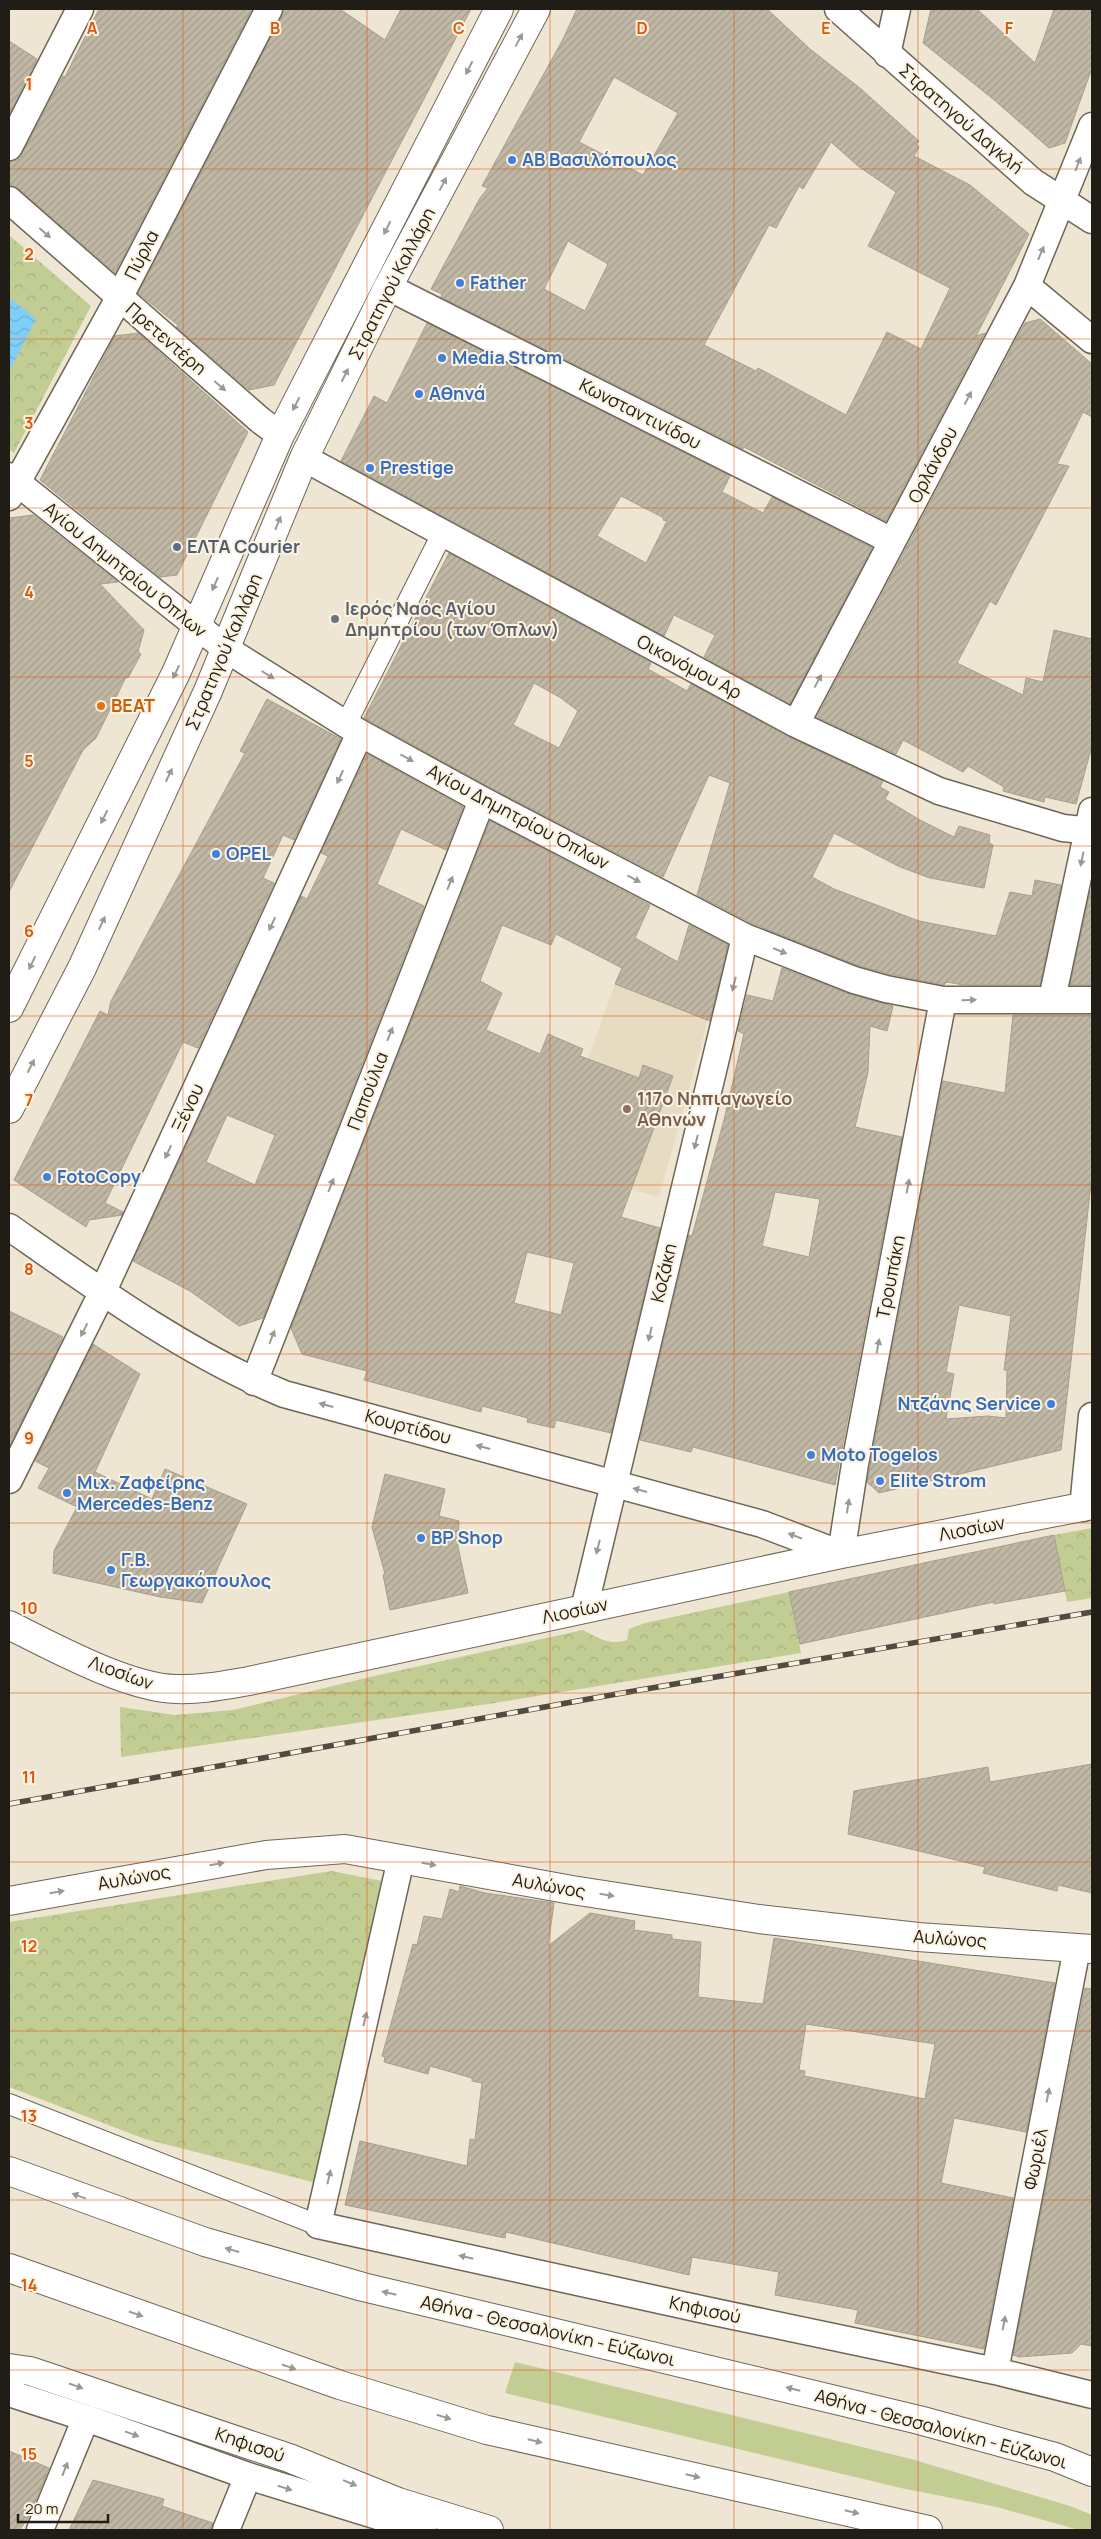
<svg xmlns="http://www.w3.org/2000/svg" width="1101" height="2539" font-family="Manrope,sans-serif">
<defs>
<pattern id="park-crowns" width="20" height="18" patternUnits="userSpaceOnUse" patternTransform="scale(1.25)"><rect width="20" height="18" fill="#c1cd93"/><path d="M2 6a3 3 0 1 1 6 0M12 15a3 3 0 1 1 6 0" fill="none" stroke="#a6b07e"/></pattern>
<pattern id="water-waves" width="16" height="10" patternUnits="userSpaceOnUse" patternTransform="scale(1.25)"><rect width="16" height="10" fill="#7fcff8"/><path d="M0 5q4-4 8 0t8 0" fill="none" stroke="#6db1d4"/></pattern>
<pattern id="building-hatch" width="6" height="6" patternUnits="userSpaceOnUse" patternTransform="scale(1.25)"><rect width="6" height="6" fill="#c0b7a5"/><path d="M-1 1l2-2M0 6l6-6M5 7l2-2" fill="none" stroke="#a59d8d"/></pattern>
</defs>
<rect width="100%" height="100%" fill="#eee5d3"/>
<path fill="#e7dbc1" d="M615,984l93,36 -49,177 -110,-30z"/>
<path fill="#c1cd93" d="M515,2362l396,97 159,47 22,9v15h-13l-82,-23 -96,-19 -396,-95z"/>
<path fill="url(#park-crowns)" d="M9,235l82,71 -77,147 -5,-4z
M1092,1528v70l-25,4 -13,-67z
M789,1592l12,61 -313,51 -367,53 -1,-50 55,8 58,-5 137,-33 213,-47c15,8 27,16 44,10l2,-11 16,-6z
M332,1871l60,12 -76,300 -171,-44 -136,-52v-165z"/>
<path fill="url(#water-waves)" d="M9,297l27,22 -27,53z"/>
<path fill="url(#building-hatch)" stroke="#a79f8d" fill-rule="evenodd" d="M99,9h153l-137,264 -96,-84 -10,-5v-22l8,-2 5,-6 41,-78 2,1z
M284,9h56l45,31 16,-31h70l-197,376 -25,5 -73,-63 3,-1 -41,-33 144,-277z
M577,9h190l43,40 51,40 58,52 -3,3 3,3 -5,9 56,29 59,49 -53,102 9,-3 -99,188 -142,-74 -1,2 -302,-152 1,-3 -11,-5 49,-91 8,-10 -6,-2 80,-145zM614,77l64,36 -35,62 -64,-33zM831,142l27,24 38,26 -28,54 82,42 -29,61 -34,-17 -41,83 -88,-47 -2,3 -52,-26 65,-120 7,3 23,-42 4,3zM568,241l40,23 -23,47 -41,-22z
M931,9h46l58,54 19,-54h38v59l-27,75 -16,5 -56,-49 -70,-56z
M9,41l28,18 -28,56z
M1040,319l52,45v53l-9,-5 -26,52 12,2 -73,139 -6,-4 -33,62 66,32 3,-17 17,4 11,-52 38,9v107l-16,58 -31,-7 -1,5 -41,-11 1,-4 -36,-21 -5,6 -60,-32 -7,14 -79,-37 208,-394z
M427,323l303,153 -8,16 41,21 9,-16 100,51 -82,156 -86,-47 11,-22 -41,-20 -10,21 -323,-175 33,-65 13,7zM621,496l43,22 -1,2 4,1 -21,42 -49,-27z
M138,333l110,99 -71,143 -17,2 -120,-97 75,-144z
M33,515l85,67 -18,2 44,46 -6,22 3,2 -13,24 -2,-1 -30,61 -13,12 -74,142v-374z
M449,553l202,110 -3,6 39,22 4,-7 98,53 94,44 -3,6 9,5 -4,7 35,21 34,17 5,-11 31,9 -1,8 4,2 -9,43 -54,-10 -30,-11 -66,-34 -22,44 22,12 85,32 77,15 14,-44 22,4 3,-16 26,5 -21,100h-77l-16,-3 -3,3 -55,-11 -30,-8 -108,-43 -54,-28 33,-112 -21,-8 -46,102 -174,-90 -125,-69zM534,683l27,15 17,13 -19,37 -46,-23z
M267,699l74,40 -47,101 -11,-5 -20,43 11,5 -76,165 -15,-6 -78,161 18,9 -1,3 -33,5 -3,7 -72,-47 86,-169 8,4 3,-14 134,-248 -5,-2z
M367,754l96,53 -17,43 -45,-21 -24,55 47,22 -161,412 -24,8 -49,-35 -57,-30 168,-365 6,3 21,-43 -7,-3zM227,1115l48,20 -20,50 -49,-23z
M490,821l160,84 -15,33 43,24 11,-37 39,20 -18,76 -95,-37 7,-16 -66,-34 -5,11 -49,-20 -22,56 22,12 -16,37 54,24 8,-20 35,15 -3,7 59,22 4,-13 30,11 -52,141 39,11 -49,205 -55,-13 -2,8 -27,-6 1,-4 -46,-12 -1,6 -117,-32 3,-9 -65,-17 -11,-26zM527,1252l47,11 -13,52 -47,-12z
M1090,891h2v94h-22z
M782,968l67,26 44,12 -6,25 -17,-5 -2,46 -13,55 47,10 -67,348 -142,-38 -2,5 -51,-12 49,-205 3,1 32,-116 20,-86 -6,-3 9,-36 26,6zM775,1192l45,7 -11,58 -47,-11z
M1013,1015h79v160l-31,275 -182,43 -12,-11 76,-401 62,12zM959,1305l52,11 -7,54h3l-1,48 -18,-2 -42,3 8,-45 -8,-2z
M9,1311l54,26 -54,110z
M93,1344l47,30 -45,98 57,27 13,-30 82,35 -45,99 -42,-6 -107,-24 1,-22 23,-44 -39,-19 11,-20 -14,-7z
M385,1474l60,15 -6,27 20,5 -1,26 10,46 -78,17 -7,-35 2,-1 -13,-47z
M1054,1535l11,56 -71,13v-2l-194,42 -11,-52z
M1092,1764v129l-34,-8 -1,6 -74,-18 2,-6 -137,-33 6,-43 134,-24 2,15z
M460,1886l25,7 69,10 -6,43 42,-33 45,8 -1,9 38,5v4l29,3 -3,55 65,7 11,-66 281,45 -29,149 -72,-14 -13,65 72,15 -29,151 -129,-26 3,-13 -83,-15 4,-23 -87,-15 -3,18 -183,-43 -1,6 -160,-33 15,-64 107,25 3,-27 5,1 7,-57 -10,-2v-3l-42,-12 -2,8 -44,-12 1,-5 -3,-1 31,-112 4,1 7,-29 18,3 8,-30 9,3zM806,2024l129,20 -10,55 -121,-23 1,-5 -6,-1z
M1085,1988l7,1v357l-11,-2 -9,9 -53,4 -6,-2z
M9,2451l40,17 -21,51 -9,11h-10z
M93,2480l71,19 -2,7 51,17 -2,7h-142z"/>
<g fill="none" stroke-linecap="round" stroke-linejoin="round">
<g stroke="#6e6656" stroke-width="22">
<path id="pedestrian" d="M346,724l96,-190
M9,2104l309,121"/>
</g>
<g stroke="#6e6656" stroke-width="29">
<path id="minor" d="M838,9l195,173 59,38
M887,54l10,-45
M9,147l71,-138
M9,200l251,220 20,15
M1027,286l65,54
M388,287l504,254
M304,458l492,266 143,67 124,37 29,3
M9,476l217,173 134,84 122,67 263,137 109,43 32,9 57,11h149
M9,497l110,-199 150,-289
M796,724l231,-438 65,-160
M1052,999l40,-188
M9,1227c87,61 176,126 275,167l478,130 79,30 14,-90 88,-464
M254,1382l228,-582
M9,1480l93,-187 258,-560
M1083,1508l9,-92
M584,1609l161,-672
M401,1859l-83,366 387,85 290,61 97,24
M995,2371l82,-423
M9,2393l77,25 162,58 175,54
M40,2530l46,-112
M226,2530l22,-54"/>
</g>
<g stroke="#6e6656" stroke-width="30">
<path id="tertiary" d="M9,1901l257,-46 79,-6 227,41 187,29 159,18 174,12"/>
</g>
<g stroke="#6e6656" stroke-width="30">
<path id="secondary" d="M9,1625c44,22 119,63 167,64 25,1 49,-4 73,-8l592,-127 251,-49
M9,2368l21,3 259,87 109,44 91,28"/>
</g>
<g stroke="#6e6656" stroke-width="30">
<path id="primary" d="M9,1008l167,-335 104,-238 219,-426
M9,1109l73,-141 126,-277 96,-233 84,-171 148,-278"/>
</g>
<g stroke="#6e6656" stroke-width="30">
<path id="motorway" d="M9,2171l196,71 158,45 556,133 136,37 37,15
M9,2268l331,117 147,45 441,100"/>
</g>
<use href="#pedestrian" stroke="#fff" stroke-width="20"/>
<use href="#minor" stroke="#fff" stroke-width="26"/>
<use href="#tertiary" stroke="#fff" stroke-width="28"/>
<use href="#secondary" stroke="#fff" stroke-width="28"/>
<use href="#primary" stroke="#fff" stroke-width="28"/>
<use href="#motorway" stroke="#fff" stroke-width="28"/>
<g stroke="#504c42" stroke-width="5.5">
<path id="rail" d="M9,1804l602,-109 481,-83"/>
</g>
<use href="#rail" stroke="#fbf3e0" stroke-width="4" stroke-dasharray="11" stroke-linecap="butt"/>
</g>
<defs><path id="oneway-solid" d="M-6-.8H1V-3.2L6.5 0L1 3.2V.8H-6Z" transform="scale(1.25)"/></defs>
<g fill="#9b9996">
<use href="#oneway-solid" transform="translate(519 40) rotate(-62)"/>
<use href="#oneway-solid" transform="translate(469 68) rotate(117)"/>
<use href="#oneway-solid" transform="translate(1078 164) rotate(-69)"/>
<use href="#oneway-solid" transform="translate(443 184) rotate(-62)"/>
<use href="#oneway-solid" transform="translate(387 228) rotate(117)"/>
<use href="#oneway-solid" transform="translate(45 233) rotate(41)"/>
<use href="#oneway-solid" transform="translate(1041 253) rotate(-67)"/>
<use href="#oneway-solid" transform="translate(345 375) rotate(-64)"/>
<use href="#oneway-solid" transform="translate(220 386) rotate(41)"/>
<use href="#oneway-solid" transform="translate(968 398) rotate(-62)"/>
<use href="#oneway-solid" transform="translate(296 404) rotate(117)"/>
<use href="#oneway-solid" transform="translate(278 523) rotate(-68)"/>
<use href="#oneway-solid" transform="translate(215 584) rotate(114)"/>
<use href="#oneway-solid" transform="translate(176 672) rotate(115)"/>
<use href="#oneway-solid" transform="translate(268 675) rotate(32)"/>
<use href="#oneway-solid" transform="translate(818 681) rotate(-62)"/>
<use href="#oneway-solid" transform="translate(407 758) rotate(29)"/>
<use href="#oneway-solid" transform="translate(169 775) rotate(-65)"/>
<use href="#oneway-solid" transform="translate(340 777) rotate(115)"/>
<use href="#oneway-solid" transform="translate(104 817) rotate(116)"/>
<use href="#oneway-solid" transform="translate(1082 859) rotate(102)"/>
<use href="#oneway-solid" transform="translate(634 879) rotate(28)"/>
<use href="#oneway-solid" transform="translate(450 883) rotate(-68)"/>
<use href="#oneway-solid" transform="translate(102 923) rotate(-65)"/>
<use href="#oneway-solid" transform="translate(272 924) rotate(115)"/>
<use href="#oneway-solid" transform="translate(780 951) rotate(22)"/>
<use href="#oneway-solid" transform="translate(32 963) rotate(116)"/>
<use href="#oneway-solid" transform="translate(734 984) rotate(104)"/>
<use href="#oneway-solid" transform="translate(969 1000) rotate(-1)"/>
<use href="#oneway-solid" transform="translate(390 1034) rotate(-68)"/>
<use href="#oneway-solid" transform="translate(31 1066) rotate(-63)"/>
<use href="#oneway-solid" transform="translate(696 1142) rotate(104)"/>
<use href="#oneway-solid" transform="translate(168 1152) rotate(115)"/>
<use href="#oneway-solid" transform="translate(331 1185) rotate(-69)"/>
<use href="#oneway-solid" transform="translate(908 1186) rotate(-79)"/>
<use href="#oneway-solid" transform="translate(84 1330) rotate(117)"/>
<use href="#oneway-solid" transform="translate(650 1334) rotate(103)"/>
<use href="#oneway-solid" transform="translate(272 1337) rotate(-69)"/>
<use href="#oneway-solid" transform="translate(878 1346) rotate(-79)"/>
<use href="#oneway-solid" transform="translate(326 1405) rotate(-165)"/>
<use href="#oneway-solid" transform="translate(483 1447) rotate(-165)"/>
<use href="#oneway-solid" transform="translate(640 1490) rotate(-165)"/>
<use href="#oneway-solid" transform="translate(848 1506) rotate(-81)"/>
<use href="#oneway-solid" transform="translate(795 1536) rotate(-159)"/>
<use href="#oneway-solid" transform="translate(598 1547) rotate(104)"/>
<use href="#oneway-solid" transform="translate(217 1864) rotate(-10)"/>
<use href="#oneway-solid" transform="translate(429 1864) rotate(10)"/>
<use href="#oneway-solid" transform="translate(57 1892) rotate(-10)"/>
<use href="#oneway-solid" transform="translate(607 1895) rotate(9)"/>
<use href="#oneway-solid" transform="translate(365 2019) rotate(-77)"/>
<use href="#oneway-solid" transform="translate(1048 2095) rotate(-79)"/>
<use href="#oneway-solid" transform="translate(329 2177) rotate(-77)"/>
<use href="#oneway-solid" transform="translate(79 2196) rotate(-160)"/>
<use href="#oneway-solid" transform="translate(232 2250) rotate(-164)"/>
<use href="#oneway-solid" transform="translate(466 2257) rotate(-167)"/>
<use href="#oneway-solid" transform="translate(389 2293) rotate(-167)"/>
<use href="#oneway-solid" transform="translate(136 2314) rotate(19)"/>
<use href="#oneway-solid" transform="translate(1004 2323) rotate(-79)"/>
<use href="#oneway-solid" transform="translate(289 2367) rotate(19)"/>
<use href="#oneway-solid" transform="translate(76 2386) rotate(19)"/>
<use href="#oneway-solid" transform="translate(793 2389) rotate(-166)"/>
<use href="#oneway-solid" transform="translate(444 2417) rotate(17)"/>
<use href="#oneway-solid" transform="translate(132 2434) rotate(20)"/>
<use href="#oneway-solid" transform="translate(535 2441) rotate(13)"/>
<use href="#oneway-solid" transform="translate(65 2469) rotate(-68)"/>
<use href="#oneway-solid" transform="translate(693 2476) rotate(13)"/>
<use href="#oneway-solid" transform="translate(350 2483) rotate(22)"/>
<use href="#oneway-solid" transform="translate(285 2488) rotate(17)"/>
<use href="#oneway-solid" transform="translate(852 2512) rotate(13)"/>
</g>
<path fill="none" stroke="#de560c" stroke-width="1" stroke-opacity="0.55" d="M183,9v2521M367,9v2521M550,9v2521M734,9v2521M918,9v2521M9,169h1083M9,339h1083M9,508h1083M9,677h1083M9,846h1083M9,1016h1083M9,1185h1083M9,1354h1083M9,1523h1083M9,1693h1083M9,1862h1083M9,2031h1083M9,2200h1083M9,2370h1083"/>
<g fill="#3f7fe0" stroke="#fbf3e0" stroke-width="2">
<circle cx="512" cy="160" r="5"/>
<circle cx="460" cy="283" r="5"/>
<circle cx="442" cy="358" r="5"/>
<circle cx="419" cy="394" r="5"/>
<circle cx="370" cy="468" r="5"/>
<circle cx="216" cy="854" r="5"/>
<circle cx="47" cy="1177" r="5"/>
<circle cx="1051" cy="1404" r="5"/>
<circle cx="811" cy="1455" r="5"/>
<circle cx="880" cy="1481" r="5"/>
<circle cx="67" cy="1493" r="5"/>
<circle cx="421" cy="1538" r="5"/>
<circle cx="111" cy="1570" r="5"/>
</g>
<circle fill="#5c6f8a" stroke="#fbf3e0" stroke-width="2" cx="177" cy="547" r="5"/>
<circle fill="#6b7280" stroke="#fbf3e0" stroke-width="2" cx="335" cy="619" r="5"/>
<circle fill="#e8710a" stroke="#fbf3e0" stroke-width="2" cx="101" cy="706" r="5"/>
<circle fill="#8d6e63" stroke="#fbf3e0" stroke-width="2" cx="627" cy="1109" r="5"/>
<g text-anchor="middle" stroke-width="4" stroke-linejoin="round" paint-order="stroke">
<g font-size="18" fill="#201d16" stroke="#fbf3e0">
<text transform="translate(961 119) rotate(41)" y="6">Στρατηγού Δαγκλή</text>
<text transform="translate(142 255) rotate(-63)" y="6">Πύρλα</text>
<text transform="translate(392 284) rotate(-63)" y="6">Στρατηγού Καλλάρη</text>
<text transform="translate(166 339) rotate(41)" y="6">Πρετεντέρη</text>
<text transform="translate(640 414) rotate(27)" y="6">Κωνσταντινίδου</text>
<text transform="translate(933 465) rotate(-62)" y="6">Ορλάνδου</text>
<text transform="translate(125 570) rotate(39)" y="6">Αγίου Δημητρίου Όπλων</text>
<text transform="translate(224 652) rotate(-67)" y="6">Στρατηγού Καλλάρη</text>
<text transform="translate(689 667) rotate(28)" y="6">Οικονόμου Αρ</text>
<text transform="translate(518 817) rotate(28)" y="6">Αγίου Δημητρίου Όπλων</text>
<text transform="translate(368 1091) rotate(-69)" y="6">Παπούλια</text>
<text transform="translate(188 1108) rotate(-65)" y="6">Ξένου</text>
<text transform="translate(664 1273) rotate(-77)" y="6">Κοζάκη</text>
<text transform="translate(891 1277) rotate(-79)" y="6">Τρουπάκη</text>
<text transform="translate(408 1427) rotate(15)" y="6">Κουρτίδου</text>
<text transform="translate(972 1529) rotate(-11)" y="6">Λιοσίων</text>
<text transform="translate(575 1611) rotate(-12)" y="6">Λιοσίων</text>
<text transform="translate(121 1673) rotate(20)" y="6">Λιοσίων</text>
<text transform="translate(134 1878) rotate(-10)" y="6">Αυλώνος</text>
<text transform="translate(549 1886) rotate(10)" y="6">Αυλώνος</text>
<text transform="translate(950 1939) rotate(4)" y="6">Αυλώνος</text>
<text transform="translate(1036 2159) rotate(-79)" y="6">Φωριέλ</text>
<text transform="translate(705 2310) rotate(12)" y="6">Κηφισού</text>
<text transform="translate(548 2331) rotate(13)" y="6">Αθήνα - Θεσσαλονίκη - Εύζωνοι</text>
<text transform="translate(941 2429) rotate(15)" y="6">Αθήνα - Θεσσαλονίκη - Εύζωνοι</text>
<text transform="translate(250 2445) rotate(19)" y="6">Κηφισού</text>
</g>
<g font-size="18" font-weight="bold" fill="#366cbe" stroke="#fbf3e0" text-anchor="start">
<text x="522" y="166">AB Βασιλόπουλος</text>
<text x="470" y="289">Father</text>
<text x="452" y="364">Media Strom</text>
<text x="429" y="400">Αθηνά</text>
<text x="380" y="474">Prestige</text>
<text x="226" y="860">OPEL</text>
<text x="57" y="1183">FotoCopy</text>
<text x="1041" y="1410" text-anchor="end">Ντζάνης Service</text>
<text x="821" y="1461">Moto Togelos</text>
<text x="890" y="1487">Elite Strom</text>
<text x="77" y="1489">Μιχ. Ζαφείρης<tspan x="77" dy="21">Mercedes-Benz</tspan></text>
<text x="431" y="1544">BP Shop</text>
<text x="121" y="1566">Γ.Β.<tspan x="121" dy="21">Γεωργακόπουλος</tspan></text>
</g>
<g font-size="18" font-weight="bold" fill="#4e5e75" stroke="#fbf3e0" text-anchor="start">
<text x="187" y="553">ΕΛΤΑ Courier</text>
</g>
<g font-size="18" font-weight="bold" fill="#5b616d" stroke="#fbf3e0" text-anchor="start">
<text x="345" y="615">Ιερός Ναός Αγίου<tspan x="345" dy="21">Δημητρίου (των Όπλων)</tspan></text>
</g>
<g font-size="18" font-weight="bold" fill="#c56008" stroke="#fbf3e0" text-anchor="start">
<text x="111" y="712">ΒΕΑΤ</text>
</g>
<g font-size="18" font-weight="bold" fill="#785e54" stroke="#fbf3e0" text-anchor="start">
<text x="637" y="1105">117ο Νηπιαγωγείο<tspan x="637" dy="21">Αθηνών</tspan></text>
</g>
</g>
<g font-size="16" text-anchor="middle" font-weight="bold" fill="#de560c" stroke="#fbf3e0" stroke-width="4" stroke-linejoin="round" paint-order="stroke">
<text x="92" y="34">A</text>
<text x="275" y="34">B</text>
<text x="459" y="34">C</text>
<text x="642" y="34">D</text>
<text x="826" y="34">E</text>
<text x="1009" y="34">F</text>
<text x="29" y="90">1</text>
<text x="29" y="260">2</text>
<text x="29" y="429">3</text>
<text x="29" y="598">4</text>
<text x="29" y="767">5</text>
<text x="29" y="937">6</text>
<text x="29" y="1106">7</text>
<text x="29" y="1275">8</text>
<text x="29" y="1444">9</text>
<text x="29" y="1614">10</text>
<text x="29" y="1783">11</text>
<text x="29" y="1952">12</text>
<text x="29" y="2122">13</text>
<text x="29" y="2291">14</text>
<text x="29" y="2460">15</text>
</g>
<rect width="1101" height="2539" fill="none" stroke="#201d16" stroke-width="20"/>
<path d="M18 2514v8h90v-8" fill="none" stroke="#201d16" stroke-width="2.5"/>
<text x="25" y="2514" font-size="15" fill="#201d16" stroke="#fbf3e0" stroke-width="4" paint-order="stroke">20 m</text>
</svg>
